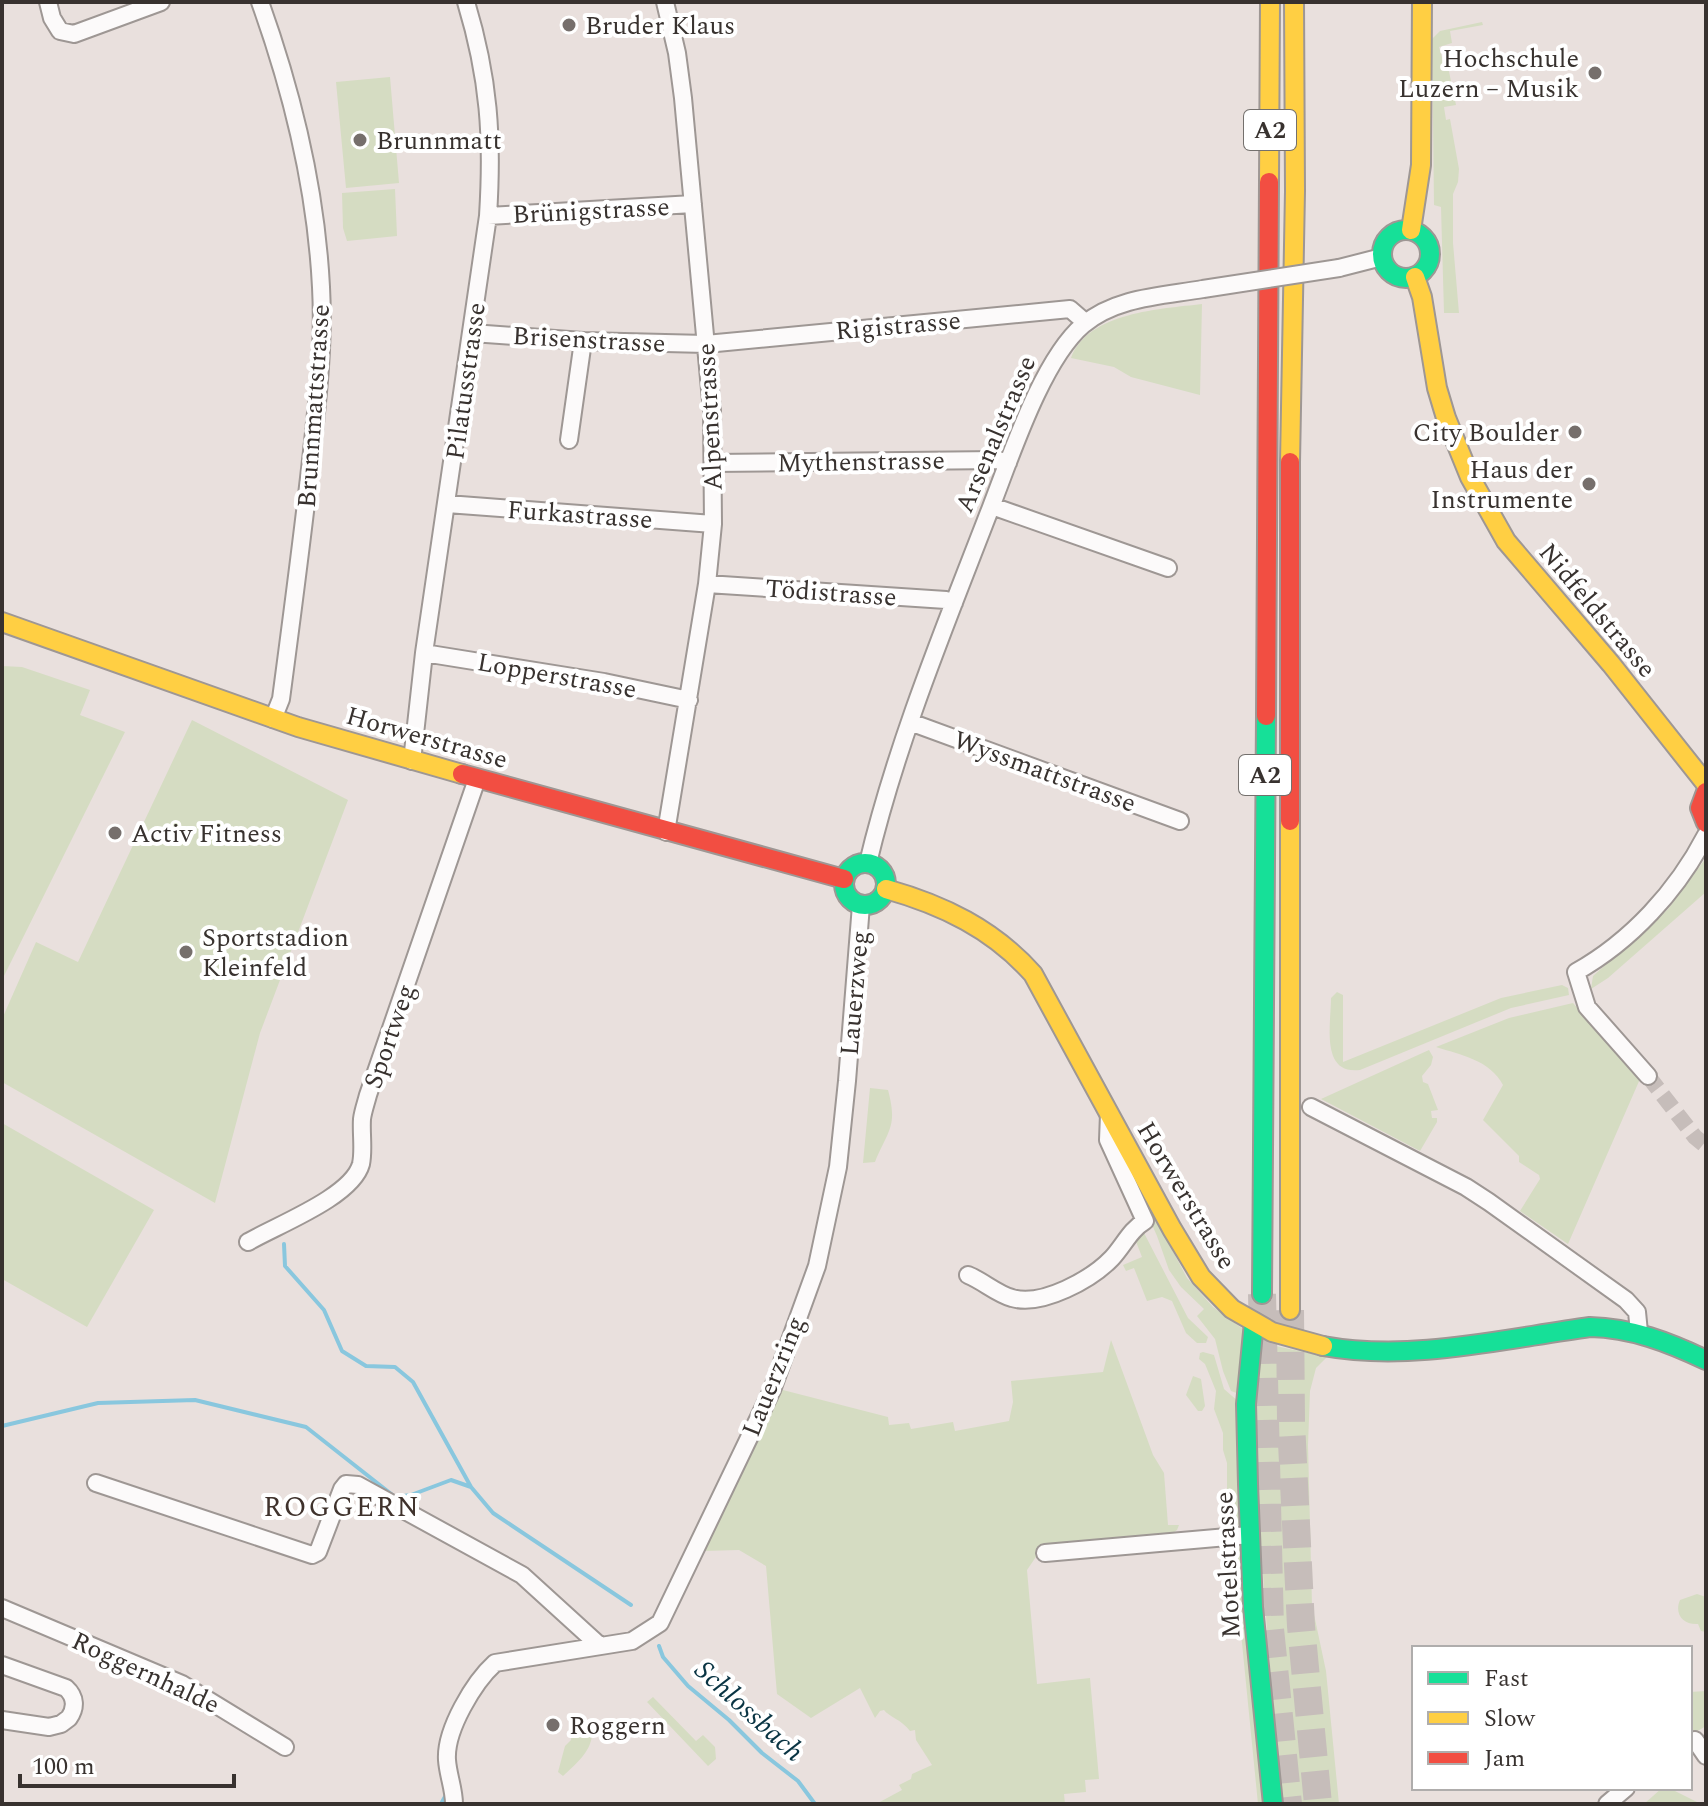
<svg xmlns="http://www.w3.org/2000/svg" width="1708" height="1806" font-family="Spectral,serif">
<rect width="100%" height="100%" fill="#e9e0dd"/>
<path fill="#d5dcc2" d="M1482,22l1,3 -33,6 2,12 -13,4 4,14 4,1 9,43 -12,2 2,13 4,-1 9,50 -1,13 -5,12v49l6,70h-15l-3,-106 -7,-2 -2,-166 8,-8z
M390,77l9,106 -53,5 -10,-106z
M395,189l2,47 -50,5 -4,-13 -1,-35z
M1202,304l-2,91 -69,-18 -17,-10 -43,-9c17,-46 90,-49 131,-54z
M2,666l20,1 68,23 -10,25 45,17 -123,248z
M192,720l156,80 -88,233 -45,170 -213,-121v-63l34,-77 42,20z
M1706,858v34l-98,86 -17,11 2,-13 75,-67z
M1562,985l6,3 1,7 -58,13 -151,62c-40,5 -29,-46 -29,-72l6,-6 6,3v67l158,-64z
M1573,1003l67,76 -72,165 -48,-33 20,-32 -1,-4 -20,-13v-6l-36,-36 20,-35c-13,-25 -42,-30 -67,-38l73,-29z
M1429,1050l4,7 -2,8 -9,11 1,6 5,2 10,26 -7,1 1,7h5v4l-17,29 -99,-52z
M870,1088l18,2c10,37 0,40 -13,72l-12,1z
M2,1123l152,87 -67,117 -85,-48z
M1115,1141l72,137 26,29 30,22 -1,66 -11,-4 -8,-20 -8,-32 -18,-23 7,-7 -23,-22 -12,-17 -12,-34z
M1143,1231l45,87 20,19 -2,6h-9l-11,-10 -14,-32 -10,-4 -15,4 -13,-33 -8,3 -3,-6 19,-8 -7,-18z
M1111,1340l42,115 11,18 4,52h11l-2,5 -7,5 -126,10 -17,25 10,114 53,-6 9,101 -14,1 1,12 -22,2 1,10h-189l26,-14 -3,-5 12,-6 1,-5 20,-9 -16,-25 -1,-10 -5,1c-8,-11 -22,-15 -26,-21l-4,1 -5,7 -15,-30 -49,30 -34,-24 -11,-128 -27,-16 -36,1 76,-162 109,28 1,8 20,-2 2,6 42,-7 2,9 54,-10 4,-19 -2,-21 92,-9z
M1267,1344l60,13 -11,11 -6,23 -2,54 4,160 14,66 13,133h-56c-11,-110 -21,-218 -25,-328 -1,-31 -8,-109 9,-132z
M1203,1352l11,3 10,34 15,13 1,125 -7,-10 -6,-16v-38l-4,-13v-17l-9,-24 2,-18 -11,-27 -6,-5 1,-6z
M1193,1376l8,3 4,27 -3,5h-4l-12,-16z
M1236,1542h5l28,262h-11l-17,-171z
M1697,1594l9,3v35l-5,-1 -3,-7c-15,1 -24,-10 -18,-24z
M1706,1691v35l-10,6 -6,-3v-37z
M653,1697l43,44 7,-6 12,12 1,12 -8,7 -61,-64z
M576,1725l7,1 9,7c0,18 -16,31 -29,43l-5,-4 7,-26 6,-6 1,-12z
M1662,1788h7l32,16h-57z"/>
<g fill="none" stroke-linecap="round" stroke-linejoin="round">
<path stroke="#89c7de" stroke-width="4" d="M284,1244l1,22 39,44 18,41 24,15 29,1 18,15 58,105
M2,1426l96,-23 97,-3 111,27 89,70 16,-2 40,-15 20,7 22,26 138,92
M659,1646l4,11 25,29 41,34 33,33 36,28 17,23
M441,1804l6,-11"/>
<path stroke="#c6bdba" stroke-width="16" stroke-dasharray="16 8" stroke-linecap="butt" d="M1648,1076l47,61 11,9"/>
<path stroke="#c6bdba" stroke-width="28" stroke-dasharray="28 14" stroke-linecap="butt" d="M1262,1294l8,335 18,175
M1290,1310l1,112 10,204 17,178"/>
<g stroke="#9e9794" stroke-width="20">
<path id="street" d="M48,2l4,16 8,13 14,3 87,-32
M260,2c33,92 56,187 61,285 3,55 -3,109 -9,164 -9,83 -20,165 -31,248l-8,20
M665,2l12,51 6,45 29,313 1,113 -6,60 -41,248
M488,216l205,-12
M1339,268l43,-11
M472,333l111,8 123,3 364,-35 15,13
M569,440l14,-99
M713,463l285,-3 10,3
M447,504l266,20
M992,506l176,62
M707,584l239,16 8,3
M424,653l180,29 85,18
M910,722l270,99
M412,761l12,-108 64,-437c5,-79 1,-138 -22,-214
M868,863c29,-122 78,-239 123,-356 20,-51 51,-147 92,-182 33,-28 80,-29 120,-36
M1648,1076l-61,-69 -11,-35c55,-31 101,-81 130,-137
M1311,1107l155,80 23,15 137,98 11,12 2,20
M248,1242c29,-17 104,-45 113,-78 3,-14 0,-30 1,-45 1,-8 4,-16 6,-24l109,-316
M968,1275c15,6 29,19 44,23 30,9 80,-19 100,-40 12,-13 18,-28 33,-37l-37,-81 1,-26
M96,1483l216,72 6,-3 24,-63 4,-5 12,1 164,90 78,71
M1045,1553l205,-18
M2,1608l180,76 103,63
M2,1665l64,23c10,9 10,20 3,30l-8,6 -12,3 -47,-7
M1690,1743l5,-3 11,16
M454,1804c0,-15 -6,-29 -7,-44 -2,-30 27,-78 48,-97l137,-22 28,-18 112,-233 45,-124 21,-99 9,-86 14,-176
M1607,1804l19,-16"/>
</g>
<g stroke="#9e9794" stroke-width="22">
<path id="fast" d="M1382 254a24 24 0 1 1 48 0a24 24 0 1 1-48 0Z
M844 884a21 21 0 1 1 42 0a21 21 0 1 1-42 0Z
M1262,1294l4,-578
M1254,1322l-8,82 2,80 5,123 20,197
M1323,1346c88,16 179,-7 267,-19 42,1 78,15 116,33"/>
</g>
<g stroke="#9e9794" stroke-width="22">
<path id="slow" d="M1269,182l1,-180
M1411,230l10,-65 1,-163
M1415,277l7,20 15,91 9,30 24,59 36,64 105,123 95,120
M1290,462l5,-271 -1,-189
M2,622l296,105 164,47
M1290,821v489
M886,889c57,16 107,40 147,85l139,255 29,48 31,32 40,23 51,14"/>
</g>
<g stroke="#9e9794" stroke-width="22">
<path id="jam" d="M1266,716l3,-534
M462,774l382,105
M1706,792l-6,16 6,15
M1290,821v-359"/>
</g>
<use href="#street" stroke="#fcfafa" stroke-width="16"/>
<use href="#fast" stroke="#16e098" stroke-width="18"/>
<use href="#slow" stroke="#ffcf43" stroke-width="18"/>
<use href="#jam" stroke="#f24e42" stroke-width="18"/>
<g stroke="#9e9794" stroke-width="20" stroke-linecap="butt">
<path id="street-bridge" d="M1203,289l136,-21"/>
</g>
<use href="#street-bridge" stroke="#fcfafa" stroke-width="16"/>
</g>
<g fill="#766f6c" stroke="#fff" stroke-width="3">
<circle cx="569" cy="25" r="8"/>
<circle cx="1595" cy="73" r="8"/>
<circle cx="360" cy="140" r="8"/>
<circle cx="1575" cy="432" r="8"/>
<circle cx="1589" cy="484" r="8"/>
<circle cx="115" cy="833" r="8"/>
<circle cx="186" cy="952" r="8"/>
<circle cx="553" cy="1725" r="8"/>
</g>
<g text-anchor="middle" stroke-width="8" stroke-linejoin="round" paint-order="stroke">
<g fill="#fff" stroke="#74706d" stroke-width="2">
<rect x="1244" y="110" width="52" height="40" rx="6"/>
<rect x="1239" y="755" width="52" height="40" rx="6"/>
</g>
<g font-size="24" font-weight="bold" fill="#38322f">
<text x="1270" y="138">A2</text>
<text x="1265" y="783">A2</text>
</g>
<g font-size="26" fill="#38322f" stroke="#fff" text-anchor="start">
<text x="585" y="34">Bruder Klaus</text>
<text x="1579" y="67" text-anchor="end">Hochschule<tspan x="1579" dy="30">Luzern – Musik</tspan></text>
<text x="376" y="149">Brunnmatt</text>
<text x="1559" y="441" text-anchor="end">City Boulder</text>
<text x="1573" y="478" text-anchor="end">Haus der<tspan x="1573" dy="30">Instrumente</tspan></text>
<text x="131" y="842">Activ Fitness</text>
<text x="202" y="946">Sportstadion<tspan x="202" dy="30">Kleinfeld</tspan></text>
<text x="569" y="1734">Roggern</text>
</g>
<g font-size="26" fill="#38322f" stroke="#fff">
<text transform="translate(591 210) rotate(-3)" y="9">Brünigstrasse</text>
<text transform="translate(898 325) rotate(-5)" y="9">Rigistrasse</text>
<text transform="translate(589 339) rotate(3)" y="9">Brisenstrasse</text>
<text transform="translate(465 381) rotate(-82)" y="9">Pilatusstrasse</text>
<text transform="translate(313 406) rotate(-86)" y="9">Brunnmattstrasse</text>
<text transform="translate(709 417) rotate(-93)" y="9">Alpenstrasse</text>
<text transform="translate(995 434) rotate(-67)" y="9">Arsenalstrasse</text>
<text transform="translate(861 461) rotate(-1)" y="9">Mythenstrasse</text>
<text transform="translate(580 514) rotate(4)" y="9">Furkastrasse</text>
<text transform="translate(831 592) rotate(4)" y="9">Tödistrasse</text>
<text transform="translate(1598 610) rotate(50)" y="9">Nidfeldstrasse</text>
<text transform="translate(557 675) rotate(10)" y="9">Lopperstrasse</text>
<text transform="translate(427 737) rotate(16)" y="9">Horwerstrasse</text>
<text transform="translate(1045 771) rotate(20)" y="9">Wyssmattstrasse</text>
<text transform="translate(854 993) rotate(-85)" y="9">Lauerzweg</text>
<text transform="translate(389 1036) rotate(-71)" y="9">Sportweg</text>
<text transform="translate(1187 1195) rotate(59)" y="9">Horwerstrasse</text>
<text transform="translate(773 1376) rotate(-68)" y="9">Lauerzring</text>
<text transform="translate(1227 1565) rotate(-93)" y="9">Motelstrasse</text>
<text transform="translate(146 1672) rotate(25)" y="9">Roggernhalde</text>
</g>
<g font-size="28" letter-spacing="2" fill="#3f322c" stroke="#fff">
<text x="342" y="1516">ROGGERN</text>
</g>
<g font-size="28" font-style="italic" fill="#093443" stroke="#fff">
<text transform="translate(750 1710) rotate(42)" y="10">Schlossbach</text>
</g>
</g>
<rect width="1708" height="1806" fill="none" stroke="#38322f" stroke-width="8"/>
<rect x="1412" y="1646" width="280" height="144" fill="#ffffff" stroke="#afadac" stroke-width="2"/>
<rect x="1428" y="1672" width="40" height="12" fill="#16e098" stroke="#afadac" stroke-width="2"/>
<text x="1484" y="1686" font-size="24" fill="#38322f">Fast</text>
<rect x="1428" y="1712" width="40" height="12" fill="#ffcf43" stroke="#afadac" stroke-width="2"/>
<text x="1484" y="1726" font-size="24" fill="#38322f">Slow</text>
<rect x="1428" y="1752" width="40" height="12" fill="#f24e42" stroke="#afadac" stroke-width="2"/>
<text x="1484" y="1766" font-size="24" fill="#38322f">Jam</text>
<path d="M20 1774v12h214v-12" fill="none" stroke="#38322f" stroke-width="4"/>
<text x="32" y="1774" font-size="24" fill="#38322f" stroke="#ffffff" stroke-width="6" paint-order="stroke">100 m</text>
</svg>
